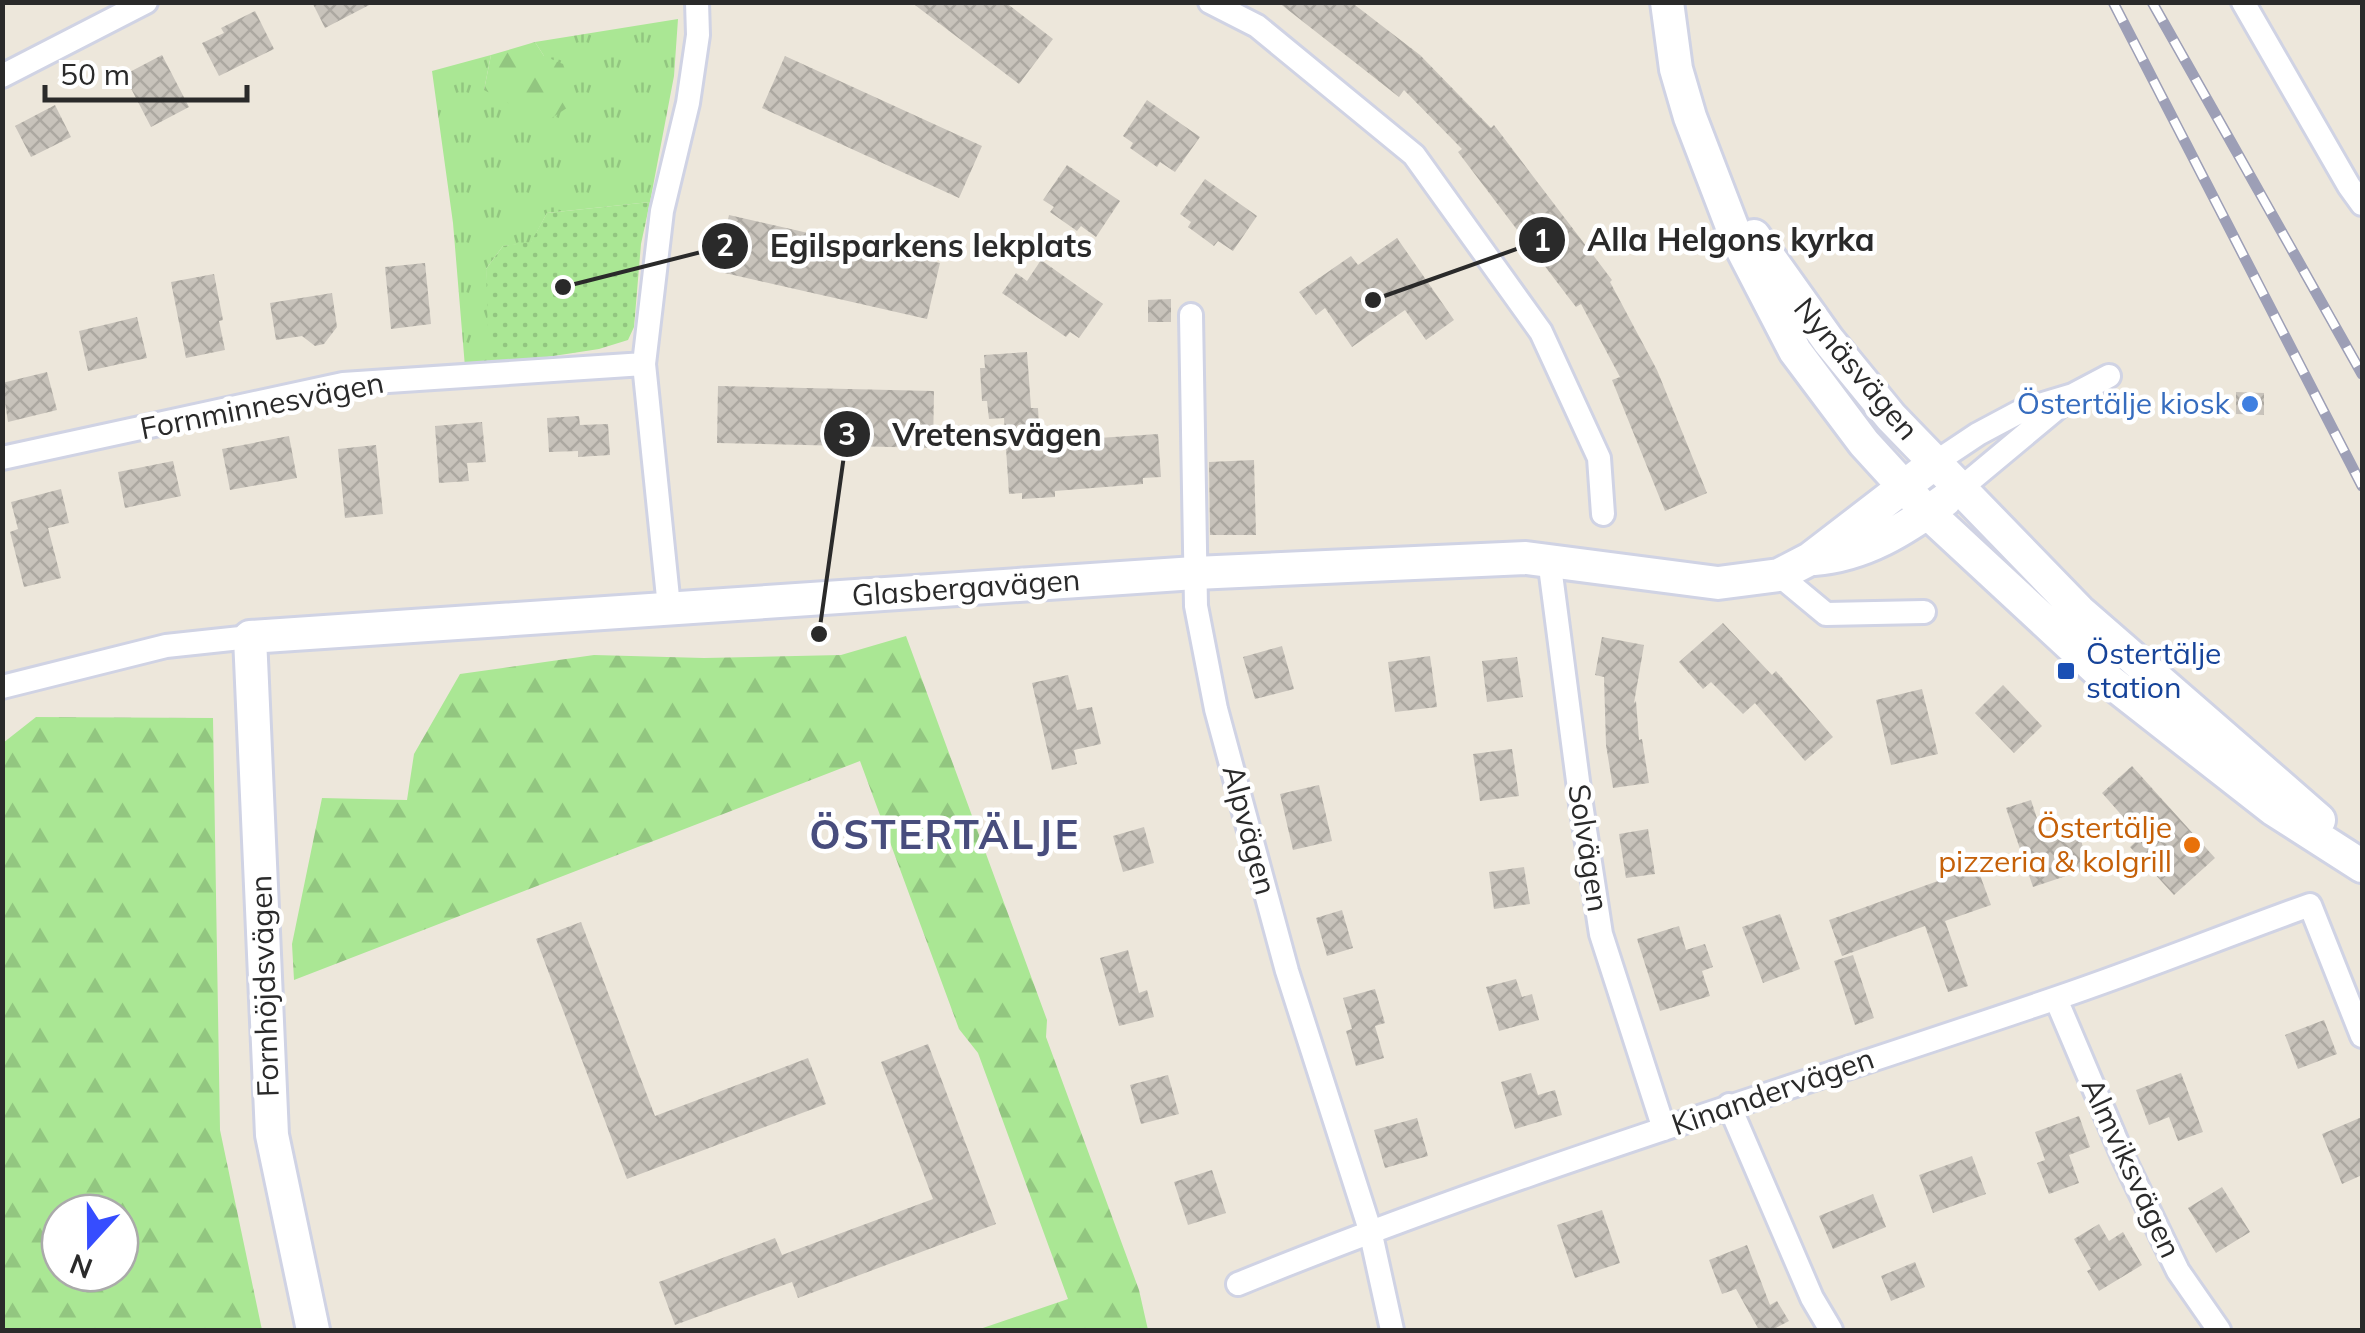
<svg xmlns="http://www.w3.org/2000/svg" width="2365" height="1333" font-family="Mulish,sans-serif">
<defs>
<pattern id="grass-tufts" width="24" height="20" patternUnits="userSpaceOnUse" patternTransform="scale(2.5)"><rect width="24" height="20" fill="#aae794"/><path d="M3 7l-1-3M5 7V3M7 7l1-3M15 17l-1-3M17 17v-4M19 17l1-3" fill="none" stroke="#92c680"/></pattern>
<pattern id="forest-firs" width="22" height="20" patternUnits="userSpaceOnUse" patternTransform="scale(2.5)"><rect width="22" height="20" fill="#aae794"/><path d="M5 1l3.5 6h-7zM16 11l3.5 6h-7z" fill="#92c680"/></pattern>
<pattern id="park-dots" width="8" height="8" patternUnits="userSpaceOnUse" patternTransform="scale(2.5)"><rect width="8" height="8" fill="#aae794"/><path d="M2 2h.1M6 6h.1" fill="none" stroke="#92c680" stroke-width="1.8" stroke-linecap="round"/></pattern>
<pattern id="building-cross-hatch" width="8" height="8" patternUnits="userSpaceOnUse" patternTransform="scale(2.5)"><rect width="8" height="8" fill="#c8c3bb"/><path d="M0 0l8 8M0 8l8-8" fill="none" stroke="#aca8a1"/></pattern>
</defs>
<rect width="100%" height="100%" fill="#ede7db"/>
<path fill="url(#grass-tufts)" d="M678,19l-4,57 -24,126 -103,11 -16,30 -28,3 -17,23 4,45 85,38 -110,15 -12,-144 -21,-152 59,-16 -7,35 60,-34 -9,-14z"/>
<path fill="url(#forest-firs)" fill-rule="evenodd" d="M535,42l9,14 19,8 13,38 -32,21 -60,-33 7,-35z
M906,636l141,384 -1,17 93,253 9,40h-171l91,-31 -90,-246 -19,-24 -99,-268 -566,219 -2,-36 30,-146 85,2 7,-46 46,-80 134,-19 110,3 137,-3z
M36,717l177,1 7,412 42,200h-259v-587zM60,1213h60v60h-60z"/>
<path fill="url(#park-dots)" d="M650,202l-9,42 -7,83 -6,13 -29,9 -110,17 -3,-97 17,-23 28,-4 16,-29z"/>
<path fill="url(#building-cross-hatch)" d="M312,2h63l-50,26z
M911,2h94l48,37 -34,45z
M1278,2h73l69,53 71,73 3,-3 118,155 -2,2 47,88 50,123 -42,18 -53,-131 8,-3 -39,-73 -5,3 -7,-9 -111,-146 4,-3 -58,-59 -5,7z
M255,11l19,38 -55,27 -17,-33 22,-10 -3,-5z
M162,55l27,52 -38,20 -27,-52z
M785,56l197,90 -23,52 -197,-90z
M1147,100l53,37 -25,35 -15,-10 -3,5 -27,-19 3,-5 -10,-7z
M55,105l16,32 -40,20 -16,-31z
M1067,165l53,36 -24,36 -15,-11 -4,5 -27,-19 4,-5 -11,-7z
M1205,179l52,37 -24,35 -15,-10 -4,5 -26,-19 3,-5 -11,-8z
M729,215l211,48 -13,56 -211,-48z
M1397,238l57,82 -28,20 -21,-30 -53,37 -27,-39 -9,7 -17,-23 52,-36 7,9z
M1041,260l62,44 -24,34 -9,-6 -4,5 -64,-44 14,-20 11,8z
M425,263l6,61 -40,5 -6,-62z
M214,274l9,46 -4,1 6,29 -39,8 -15,-76z
M332,293l5,34 -13,17 -9,2 -13,-10 -26,4 -6,-37z
M1171,299v23h-23v-22z
M137,317l10,41 -59,13 -9,-40z
M1027,352l4,56h7l2,34 118,-8 3,43 -18,1v6l-88,7v6l-33,2v-6l-13,1 -5,-76 -15,1 -2,-18h-5l-2,-33h5l-1,-13z
M47,372l10,38 -49,12 -6,-39z
M718,386l216,5 -1,57 -216,-5z
M2236,392l28,1v22l-28,-1z
M579,416l1,9 28,-1 2,31 -32,2v-6l-29,1 -2,-34z
M482,422l4,40 -19,1 2,18 -30,2 -4,-57z
M289,436l8,42 -67,12 -8,-41z
M376,445l7,69 -38,4 -7,-69z
M1254,460l2,75h-46l-1,-73z
M173,461l8,35 -56,12 -7,-36z
M61,489l8,34 -21,5 13,50 -37,9 -14,-55 8,-3 -7,-27z
M1723,623l49,52 4,-4 57,66 -28,24 -50,-58 -12,11 -32,-32 -8,7 -24,-27z
M1602,637l42,8 -10,58 2,-2 3,39 3,-1 7,44 -36,5 -7,-43 -2,-68 -9,-2z
M1282,646l12,43 -39,10 -12,-42z
M1430,656l7,51 -42,5 -7,-50z
M1517,657l6,40 -36,5 -5,-41z
M1068,675l9,35 15,-3 9,37 -27,6 3,14 -25,6 -20,-87z
M2003,685l39,41 -28,27 -39,-40z
M1922,689l16,65 -47,11 -15,-65z
M1512,749l7,47 -39,5 -7,-47z
M2132,766l83,92 -41,37 -44,-48 11,-10 -39,-44z
M1319,785l13,56 -39,9 -13,-56z
M2031,800l12,37 33,-11 14,42 -57,19 -27,-79z
M1144,827l10,36 -31,9 -10,-36z
M1648,829l7,45 -29,4 -7,-44z
M1524,867l6,37 -36,5 -5,-37z
M1977,867l14,38 -46,16 23,65 -20,6 -23,-66 -83,30 -13,-36z
M1342,910l11,38 -26,8 -11,-38z
M1780,914l20,55 -37,14 -21,-56z
M581,922l74,194 153,-58 18,46 -199,75 -91,-240z
M1679,926l7,24 19,-6 8,23 -11,4 8,25 -50,15 -23,-72z
M1128,950l11,43 8,-3 7,27 -35,9 -19,-68z
M1853,955l21,63 -19,7 -21,-64z
M1516,979l6,18 10,-3 7,26 -40,11 -13,-44z
M1375,989l10,34 -10,3 9,32 -28,8 -10,-35 6,-2 -9,-31z
M2324,1020l13,34 -39,15 -13,-34z
M928,1044l68,180 -198,74 -6,-16 -117,43 -16,-43 116,-44 7,17 151,-56 -52,-137z
M1531,1073l7,22 17,-5 7,25 -47,14 -14,-47z
M2181,1073l22,59 -25,9 -9,-24 -20,8 -13,-35z
M1168,1075l11,39 -38,10 -11,-39z
M2079,1116l11,31 -21,8 10,28 -30,11 -12,-31 8,-3 -10,-28z
M2362,1117v58l-20,9 -20,-50z
M1417,1118l11,38 -43,12 -11,-38z
M1972,1156l14,38 -53,19 -14,-38z
M1212,1170l14,43 -38,12 -14,-43z
M2222,1187l28,45 -34,21 -28,-45z
M1873,1194l13,33 -53,22 -14,-33z
M1602,1210l18,53 -45,15 -18,-53z
M2099,1224l10,17 14,-9 19,33 -43,26 -12,-20 4,-2 -17,-30z
M1747,1245l23,60 7,-4 12,20 -17,9h-13l-23,-41 -14,5 -13,-34z
M1915,1262l10,25 -34,14 -10,-25z"/>
<g fill="none" stroke-linecap="round" stroke-linejoin="round">
<g stroke="#d0d3e4" stroke-width="28">
<path id="street" d="M1210,2l47,24 157,129 127,177 58,126 4,56
M2243,2l106,184 13,18
M2,76l144,-74
M1191,315l5,291 20,103 71,262 83,259 22,100
M2,458l341,-74 301,-20
M1936,462l42,-28 45,-24 50,-15 36,-19
M1960,489l102,-85
M1549,559l32,245 20,130 63,195
M1779,575l47,39 98,-2
M669,607l-25,-243 18,-153 26,-108 10,-68 -1,-33
M2,687l164,-41 84,-9
M2056,999l68,160 54,112 41,59
M1729,1105l83,193 19,32
M1238,1284c267,-109 543,-192 816,-285 86,-29 170,-63 256,-94l52,131"/>
</g>
<g stroke="#d0d3e4" stroke-width="38">
<path id="secondary" d="M1667,2l9,67 14,48 46,120 59,114 69,92 64,70 179,166 166,130 89,57
M1754,236l74,104 63,77 188,194 240,209
M1814,559c51,-4 91,-30 131,-59
M313,1330l-41,-195 -22,-498 945,-64 331,-15 192,25 61,-8 31,-16 126,-97"/>
</g>
<use href="#street" stroke="#fff" stroke-width="22"/>
<use href="#secondary" stroke="#fff" stroke-width="32"/>
<g stroke="#9d9fb6" stroke-width="11">
<path id="rail" d="M2113,2l249,484
M2152,2l210,372"/>
</g>
<use href="#rail" stroke="#fff" stroke-width="8" stroke-dasharray="22" stroke-linecap="butt"/>
</g>
<circle fill="#3f7fe0" stroke="#fff" stroke-width="4" cx="2250" cy="404" r="10"/>
<rect fill="#1a4fb4" stroke="#fff" stroke-width="4" x="2056" y="661" width="20" height="20" rx="5"/>
<circle fill="#e8710a" stroke="#fff" stroke-width="4" cx="2192" cy="845" r="10"/>
<g text-anchor="middle" stroke-width="9" stroke-linejoin="round" paint-order="stroke">
<g font-size="30" fill="#2a2a2a" stroke="#fff">
<text transform="translate(1856 369) rotate(50)" y="10">Nynäsvägen</text>
<text transform="translate(262 406) rotate(-11)" y="10">Fornminnesvägen</text>
<text transform="translate(966 588) rotate(-4)" y="10">Glasbergavägen</text>
<text transform="translate(1249 830) rotate(75)" y="10">Alpvägen</text>
<text transform="translate(1588 848) rotate(81)" y="10">Solvägen</text>
<text transform="translate(265 986) rotate(-92)" y="10">Fornhöjdsvägen</text>
<text transform="translate(1773 1092) rotate(-19)" y="10">Kinandervägen</text>
<text transform="translate(2131 1168) rotate(65)" y="10">Almviksvägen</text>
</g>
<g font-size="30" fill="#366cbe" stroke="#fff" text-anchor="end">
<text x="2230" y="414">Östertälje kiosk</text>
</g>
<g font-size="30" fill="#164399" stroke="#fff" text-anchor="start">
<text x="2086" y="664">Östertälje<tspan x="2086" dy="34">station</tspan></text>
</g>
<g font-size="30" fill="#c56008" stroke="#fff" text-anchor="end">
<text x="2172" y="838">Östertälje<tspan x="2172" dy="34">pizzeria &amp; kolgrill</tspan></text>
</g>
<g font-size="40" font-weight="bold" letter-spacing="2.5" fill="#484d7d" stroke="#fff">
<text x="945" y="849">ÖSTERTÄLJE</text>
</g>
</g>
<path fill="none" stroke="#2a2a2a" stroke-width="4" d="M1373 300L1542 240M563 287L725 246M819 634L847 434"/>
<g fill="#2a2a2a" stroke="#fff" stroke-width="4">
<circle cx="1373" cy="300" r="10"/>
<circle cx="563" cy="287" r="10"/>
<circle cx="819" cy="634" r="10"/>
<circle cx="1542" cy="240" r="25"/>
<circle cx="725" cy="246" r="25"/>
<circle cx="847" cy="434" r="25"/>
</g>
<g font-size="30" text-anchor="middle" font-weight="bold" fill="#fff">
<text x="1542" y="251">1</text>
<text x="725" y="256">2</text>
<text x="847" y="445">3</text>
</g>
<g font-size="32" text-anchor="middle" font-weight="bold" fill="#2a2a2a" stroke="#fff" stroke-width="9" stroke-linejoin="round" paint-order="stroke">
<text x="1731" y="251">Alla Helgons kyrka</text>
<text x="931" y="257">Egilsparkens lekplats</text>
<text x="997" y="446">Vretensvägen</text>
</g>
<rect width="2365" height="1333" fill="none" stroke="#2a2a2a" stroke-width="10"/>
<g transform="translate(90 1243) rotate(201)"><circle r="48" fill="#ffffff" stroke="#aaaaaa" stroke-width="2.5"/>
<path d="M0-8L18 38L0 25L-18 38Z" fill="#364dff"/>
<text y="-15" font-size="28" font-weight="bold" text-anchor="middle" fill="#2a2a2a">N</text>
</g>
<path d="M45 85v15h202v-15" fill="none" stroke="#2a2a2a" stroke-width="5"/>
<text x="60" y="85" font-size="30" fill="#2a2a2a" stroke="#ffffff" stroke-width="8" paint-order="stroke">50 m</text>
</svg>
